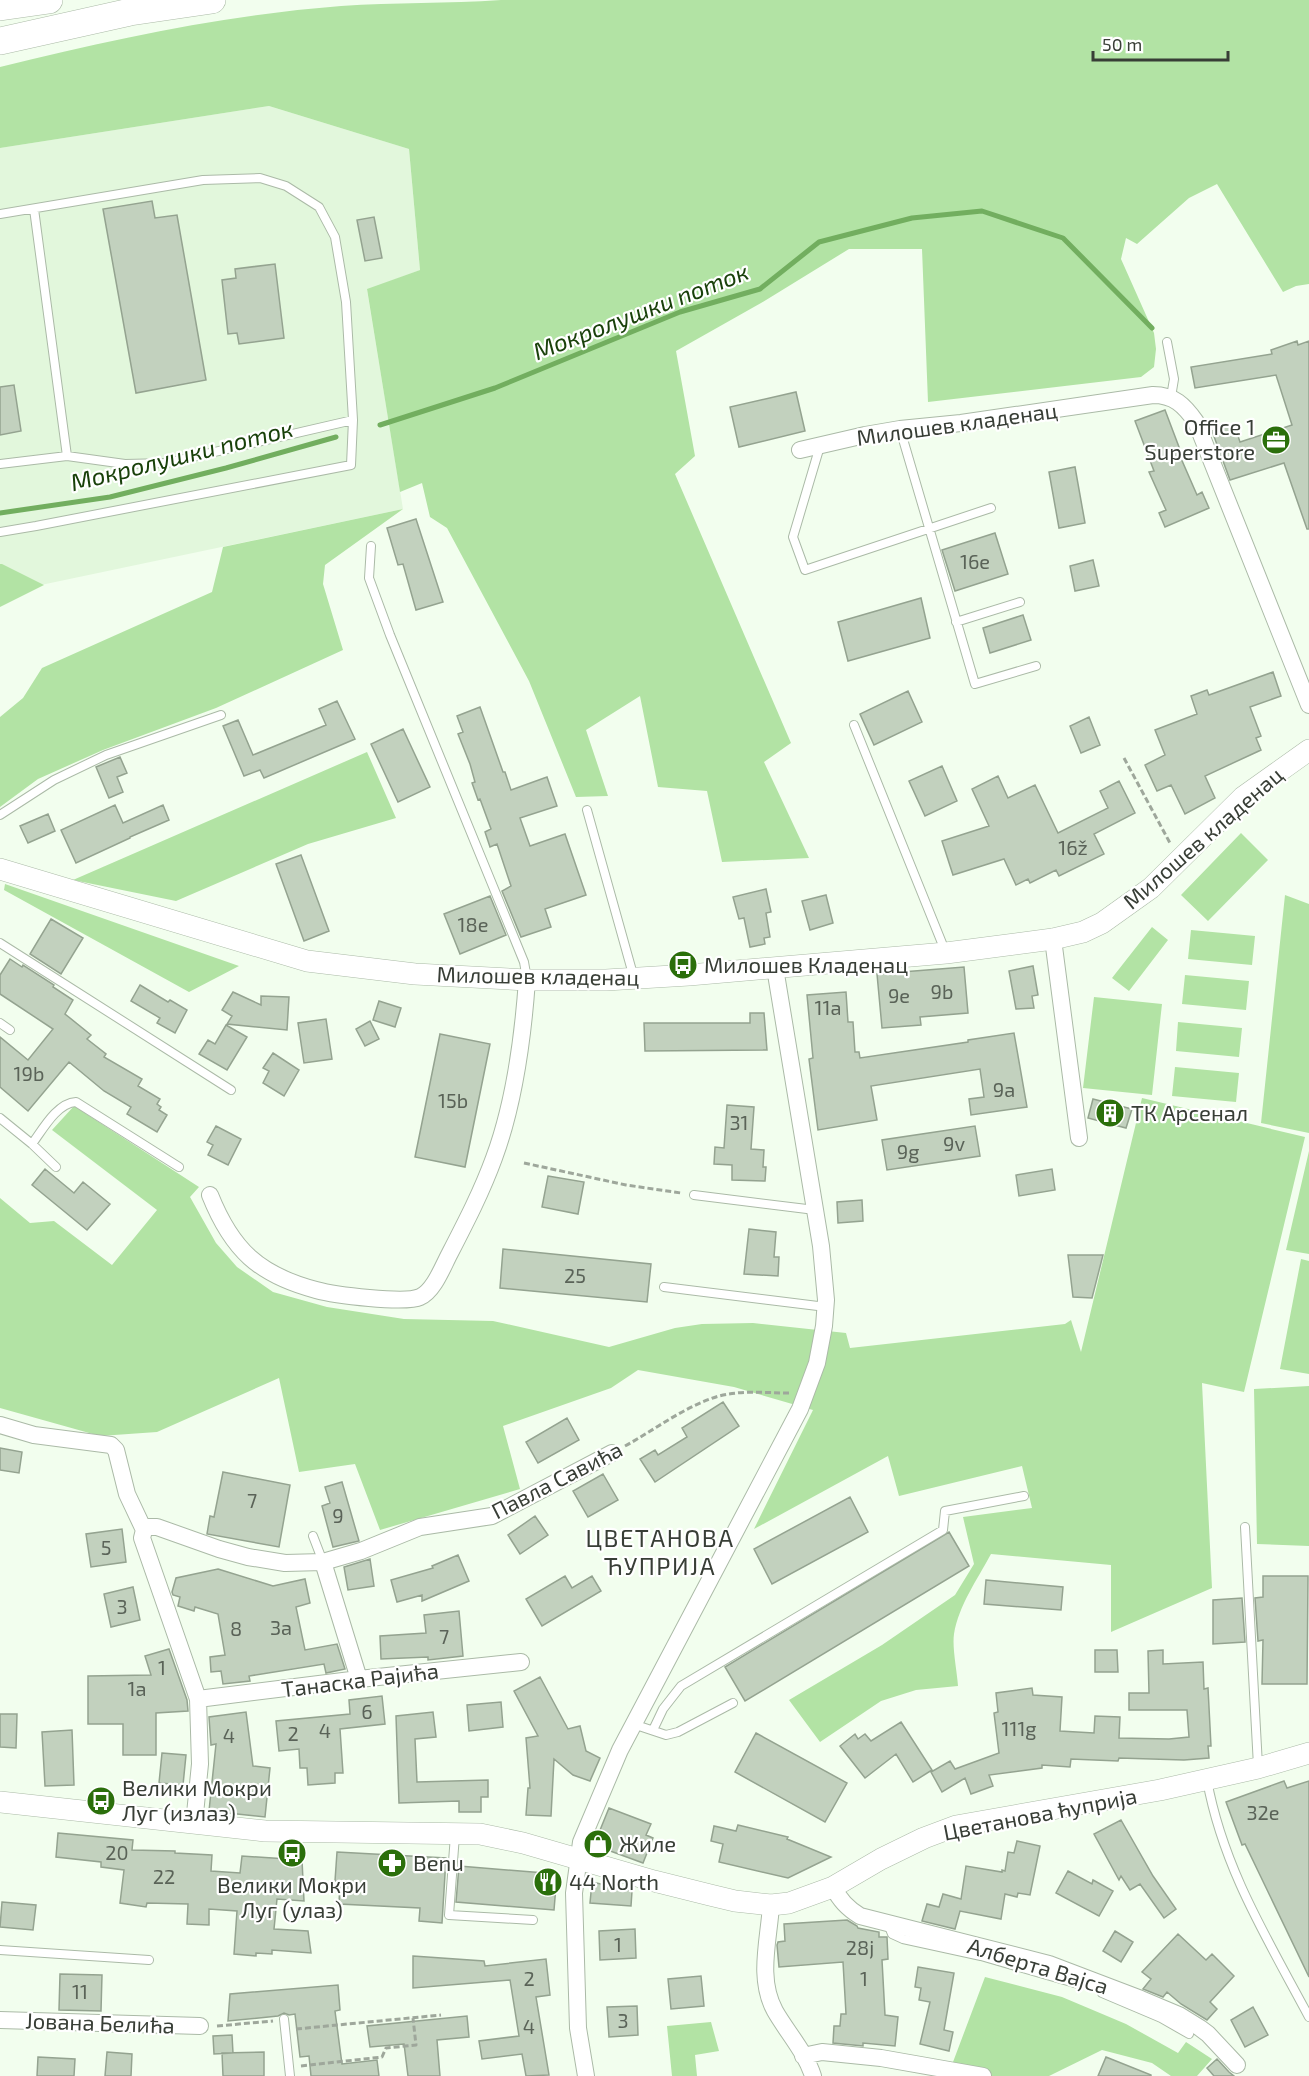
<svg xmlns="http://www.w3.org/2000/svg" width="1309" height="2076" font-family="'Exo 2',sans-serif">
<rect width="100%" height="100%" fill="#f2feee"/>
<path fill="#e2f7dc" d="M269,106l140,43 11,121 -53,20 36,219 -362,76 -41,-21v-416z"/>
<path fill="#b2e3a4" d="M501,0h808v284l-13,2 -13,6 -66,-108 -28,14 -52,46 -11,-6 -5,21 33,74 2,16 -2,18 -13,10 -213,25 -6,-153h-73l-88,54 -85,48 19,105 -20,18 116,269 -27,19 45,96 -87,4 -15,-71 -49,-4 -18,-91 -54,34 22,66 -32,1 -47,-116 -82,-153 -17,-11 -8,-34 -22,9 -33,-203 53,-19 -11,-121 -140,-43 -269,42v-81c113,-28 226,-52 341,-61 54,-4 107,-2 160,-6z
M403,509l-78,56 -2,19 20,66 -127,58 -113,42 -65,29 -38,28v-90l23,-19 19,-30 170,-76 11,-45z
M0,564h2l42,21 -44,22z
M367,752l29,66 -88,26 -132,57 -103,-21z
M1241,833l27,27 -60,61 -27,-26z
M5,884l234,82 -50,26 -185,-102z
M1285,895l24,9v229l-48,-10z
M1152,927l16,13 -39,51 -17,-13z
M1191,930l64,6 -3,29 -64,-6z
M1185,975l64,6 -3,29 -64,-6z
M1094,997l68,7 -10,91 -69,-7z
M1178,1022l64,6 -3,29 -63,-6z
M1175,1067l64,6 -3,29 -64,-6z
M1142,1098l163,39 -61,255 -42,-9 10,205 -101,44v-67l-120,-11c-14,26 -32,51 -37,80 -2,14 3,37 4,52l-42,4 -35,11 -61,41 -31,-42 93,-55 73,-50 19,-31 -11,-47 69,-9 -10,-42 -123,30 -11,-40 -134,73 59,-119 -79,-23 -96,-17 -27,18 -108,38 17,63 -140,41 -25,-66 -56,8 -20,-94 -122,54 -57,4 -100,-28v-210l30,25 24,-2 58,44 45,-55 -105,-80 22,-24 125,81 -9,10 26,46 21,24 36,25 54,15 77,12 89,2 116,26 66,-19 27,-4 51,-1 93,10 4,15 215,-24 6,-4 10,32z
M1309,1151v103l-23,-4z
M1301,1259l8,2v113l-29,-5z
M1309,1386v160l-52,-2 -3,-155z
M985,1977l77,20 64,27 52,29 8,-11 26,17 -15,17h-26l-19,-13 -50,-13 -53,26h-64l-35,-6z
M711,2022l8,29 -24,4 2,21h-25l-5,-50z"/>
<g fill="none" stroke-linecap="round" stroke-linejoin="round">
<path stroke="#72ae5f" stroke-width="5" d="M380,425l115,-37 185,-76 80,-23 59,-47 93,-24 70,-7 81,27 89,90
M0,513l110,-16 116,-29 110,-31"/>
</g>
<path fill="#c2d1be" stroke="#94a390" stroke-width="1.5" d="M152,201l3,17 22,-3 29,165 -70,13 -33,-184z
M374,217l8,41 -17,3 -8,-41z
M275,264l9,74 -45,6 -2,-11 -9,1 -6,-54 14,-2 -1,-9z
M1297,341l1,4 11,-4v188h-2l-23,-66 -54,17 -18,-49 22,-7 6,18 52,-17 -16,-50 -81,13 -4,-21 81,-13 -1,-4z
M14,385l7,46 -21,4v-48z
M796,392l9,39 -66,16 -9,-40z
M1165,410l17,45 -2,1 17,39 5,-3 7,16 -44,19 -6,-14 7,-3 -17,-38 5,-1 -19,-50z
M1075,467l10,56 -26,5 -10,-56z
M416,519l27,83 -27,8 -13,-46 -5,1 -11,-37z
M995,533l13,41 -53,17 -13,-41z
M1093,560l6,26 -24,5 -5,-25z
M921,598l9,40 -82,23 -10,-39z
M1023,615l8,25 -41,13 -7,-25z
M1273,672l8,24 -31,11 11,29 -5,2 5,12 -56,26 10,22 -30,16 -14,-29 -14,6 -12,-26 20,-10 -10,-25 42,-16 -6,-18 16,-6 2,5z
M908,691l14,31 -48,23 -14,-31z
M337,701l18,38 -91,39 -4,-8 -16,6 -21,-50 15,-6 15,35 73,-30 -7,-16z
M480,707l23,65h2l6,18 36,-13 10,29 -37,12 10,28 35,-12 21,61 -41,14 6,18 -30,10 -19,-46 9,-5 -14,-42 -7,3 -5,-15 6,-3 -11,-30 -2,1 -6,-17 3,-1 -5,-18 -12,-30 5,-2 -6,-16z
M1089,717l11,28 -19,8 -11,-27z
M403,729l27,58 -32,15 -27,-58z
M120,757l7,16 -10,4 6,15 -14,6 -13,-31z
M942,766l15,35 -32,15 -16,-35z
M998,776l10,22 27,-13 23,48 50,-25 -8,-17 19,-10 16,32 -41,21 10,20 -45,22 -3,-6 -26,13 -2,-4 -12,6 -12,-26 -51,16 -11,-34 47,-15 -17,-37z
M115,805l8,18 40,-18 6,15 -39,17v1l-54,25 -15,-33z
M48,814l7,17 -27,12 -8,-17z
M301,855l28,76 -25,10 -28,-77z
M766,889l5,23 -5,1 4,24 -6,1 1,6 -15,3 -6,-29 -5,1 -6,-22z
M826,895l7,28 -23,7 -8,-29z
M490,896l16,39 -46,19 -16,-40z
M51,919l32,19 -22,36 -31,-20z
M10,959l12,8 1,-2 31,20 -1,2 20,13 -8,14 26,21 -4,4 19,15 -2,3 38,22 -4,7 22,13 -3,5 4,3 -2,3 8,5 -10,17 -30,-18 4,-7 -27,-16 -35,-29 -41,49 -28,-24v-50l28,23 25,-31 -53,-35v-19z
M1033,966l5,29 -6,1 2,12 -18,1 -7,-38z
M964,967l4,46 -48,4 1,8 -39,3 -5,-54z
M140,985l28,17 2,-2 17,10 -12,23 -18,-10 3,-5 -29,-17z
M233,992l28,13v-9l28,1 -2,33 -60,-6 5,-8 -10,-6z
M846,992l2,30h5l2,30h4l1,6 108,-16v-2l46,-7 13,74 -56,8 -2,-16 15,-2 -4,-28 -109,17 6,34 -59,10 -9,-71 4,-1 -6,-63z
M379,1001l22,7 -6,19 -22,-7z
M750,1013h14l3,37 -122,1 -1,-28h106z
M326,1019l6,40 -28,4 -6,-40z
M370,1021l9,18 -14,7 -9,-17z
M226,1025l21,12 -20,33 -28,-16 9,-14 7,4z
M440,1034l50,10 -25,123 -50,-10z
M273,1053l26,17 -15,26 -21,-13 6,-12 -6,-3z
M1093,1099l39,10 -6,19 -38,-10z
M727,1105l27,2 -3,42 13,1 -1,17h3l-1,14 -33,-1v-15l-18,-1 1,-17 9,1z
M216,1126l25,13 -13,26 -20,-10 5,-10 -6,-3z
M975,1126l5,30 -93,14 -5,-30z
M45,1169l29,24 9,-11 27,22 -23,26 -55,-45z
M1052,1169l3,21 -36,6 -3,-21z
M548,1176l36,6 -6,32 -36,-7z
M862,1200l1,21 -25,2 -1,-21z
M749,1229l27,3 -2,25h5l-1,19 -34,-2z
M503,1249l148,15 -4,38 -147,-14z
M1068,1255h35l-11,43 -19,-1z
M723,1402l16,24 -84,56 -15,-23 15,-9 3,5 29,-18 -5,-9z
M567,1418l12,22 -41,23 -12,-21z
M0,1448l22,4 -3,21 -19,-3z
M223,1472l67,13 -11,62 -72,-13 3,-18 4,1z
M603,1474l15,26 -30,17 -15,-26z
M342,1482l17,59 -26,6 -11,-41 8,-3 -5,-16z
M850,1497l18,35 -96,52 -18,-35z
M535,1516l13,19 -28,19 -12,-19z
M122,1529l4,33 -35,5 -5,-33z
M949,1532l20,34 -224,135 -20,-34z
M458,1555l11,26 -47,20v-6l-25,7 -6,-22 42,-12 -1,-2z
M370,1559l4,27 -26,4 -4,-23z
M218,1569l55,17 32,-7 5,24 -14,4 9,43 32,-6 8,25 -19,4 -2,-9 -75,12 1,5 -27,3 -2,-13 -10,1 -1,-15 15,-2 -7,-41 -23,-7 -1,4 -16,-5 2,-9 -7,-2 -1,-3 4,-14z
M565,1576l7,12 20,-12 9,15 -59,35 -16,-27z
M1263,1576h45l-1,108h-45l1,-44 -5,1 -3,-43 8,-1z
M986,1580l77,7 -2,23 -77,-6z
M133,1587l7,33 -29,7 -7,-33z
M1242,1598l3,44 -32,2v-44z
M459,1611l4,45 -35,4v-3l-47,2 -1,-23 46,-3 -2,-18z
M169,1649l18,51 1,11 -32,2v42h-33v-31h-35v-48l63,-1 -6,-19z
M1095,1650h22l1,22h-23z
M1163,1650v14l40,-2 1,27 4,-1 3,58h-3l1,12 -25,2 -65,-2 -1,3 -47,-2 -1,8 -28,-2v3l-53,7 4,11 -22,8 -6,-16 -23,14 -11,-20 19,-11 5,8 44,-16 -5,-40 4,-1 -2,-19 36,-5 1,7 29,2 -2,34 34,2 1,-17 25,1 -1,21 50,1 20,-2 -2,-27h-58v-17h20l-1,-42z
M540,1677l28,52 12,-3 6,25 14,7 -10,23 -17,-6 -19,-16 -3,57 -25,-1 2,-27h2l-4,-50 12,-2 -24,-45z
M382,1696l3,28 -45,5 3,44h-8v10l-27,2 -1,-17h-7l-1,-19 -20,2 -3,-30 74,-7 -1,-14z
M501,1702l2,25 -34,4 -2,-26z
M246,1712l7,54 17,2 -5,49 -56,-6 7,-67 -5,1 -2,-28z
M433,1712l3,25 -21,2 2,43 71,-2v17h-7v15h-22v-11l-60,2 -3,-87z
M0,1714h17l-1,34 -16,-1z
M901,1722l31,48 -19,12 -17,-28 -31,24 -25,-32 15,-12 3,5 7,-5 6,7z
M72,1730l2,55 -29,1 -3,-54z
M756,1733l91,50 -22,39 -90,-50z
M162,1753l24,2 -3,30 -24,-2z
M1284,1781l3,7 22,-7v196l-64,-133 -3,1 -16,-43z
M609,1808l42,16 -5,11 7,3 -10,25 -49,-18z
M1121,1820l32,56 23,33 -12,9 -24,-34 -10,6 -9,-14 -2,4 -25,-46z
M738,1825l50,12 -1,2 44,18 -43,21 -69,-16 4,-18 -12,-3 3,-15 22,5z
M58,1833l75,7 -1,10 43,1v2l37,2 -1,16 29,2 2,-17 60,4 2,41 -27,-2 -3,30 34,2 3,22 -39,-3v4l-16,-1v3l-22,-2 3,-43 -28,-2v16l-22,-1 1,-20 -41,-1 -1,4 -26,-4 4,-33 -23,-3v-5l-45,-5z
M1017,1841l23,5 -10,49 -12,-2 -1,4 -12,-3 -4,25 -41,-8 -5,18 -33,-8 5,-17 12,3 4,-13 18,5 5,-33 36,6v-2l3,1 3,-19 6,1z
M337,1852l109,6 -4,65 -23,-2 1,-13 -81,-4 1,-23h-5z
M459,1866l98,8 -3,36 -98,-8z
M1068,1871l24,13 1,-4 20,11 -14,25 -43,-23z
M592,1882l40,9 -1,15 -41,-3z
M2,1902l34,3 -3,25 -33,-3z
M847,1920l10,6 1,2 21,4v5h8l1,22 -6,1 3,55 13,2 -3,29 -32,-3v3l-30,-3 1,-17h6l1,-12h5l-3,-52 -64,5 -2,-22 1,-3 7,-1 -1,-17z
M635,1929l1,29 -36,2 -1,-29z
M1115,1931l18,11 -12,20 -18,-11z
M1178,1934l28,26 6,-6 22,22 -24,26 7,7 -10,11 -26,-16 -14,-12 -4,5 -20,-8 8,-10 -9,-7z
M413,1956l71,5 1,5 61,-7 4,36 -14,2 13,78 -23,1 -4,-22 -40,5 -3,-18 40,-5 -9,-56 -97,8z
M918,1967l36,6 -10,57 9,2 -4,19 -29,-7 10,-42 -11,-2 2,-12 -6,-1z
M60,1974l42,1 -1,36 -42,-1z
M701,1976l3,30 -33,3 -3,-30z
M338,1985l2,25 -5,1 7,53 35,-4 2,16h-68l-2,-20 -9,1 -5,-43 -6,1 -5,-2 -6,3 -50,5 2,-27z
M637,2006l1,29 -29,2 -2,-30z
M1253,2007l15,28 -23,12 -14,-27z
M467,2016l2,21 -32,3 3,36h-32l-4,-32 -34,3 -3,-21z
M232,2035l1,18 -19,1 -1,-18z
M107,2052l25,2 -1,22h-26z
M264,2052v24h-41l-1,-23z
M38,2057l37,2 -1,17h-37z
M1106,2057l45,18v1h-53z
M1217,2059l12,13 5,4h-20l-7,-8z"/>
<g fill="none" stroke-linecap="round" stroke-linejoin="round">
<g stroke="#abbaa7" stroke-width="10">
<path id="service" d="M34,209l33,247
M0,214l203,-34 57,-2 26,8 33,21 16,30 11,65 7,118 -2,45 -315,61 -36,6
M1167,342l7,37 -3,18
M900,429l75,255 61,-18
M820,446l-27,91 12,33 186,-62
M0,464l67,-8 58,8 42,-1 186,-43
M371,546l-2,32 21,57 134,327 3,17
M956,622l64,-20
M854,725l92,228
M587,810l47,168
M0,815l54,-35 52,-25 115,-40
M0,943l231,147
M0,1023l10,7
M0,1118l32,26 24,23
M32,1144c11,-15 25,-41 44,-42l103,65
M694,1195l121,15
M664,1287l162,20
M1245,1527l13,239
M313,1536l10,26
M633,1724l33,11 12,-3 55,-29
M653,1730l10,-21 18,-23 262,-156 2,-19 79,-15
M1207,1780c16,88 61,160 102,237
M455,1835l-6,80 84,5
M888,1924l4,10 11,5 78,17 97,28
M0,1950l149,10
M1102,1993l59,25 28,16
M284,2019l6,57"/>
</g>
<g stroke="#abbaa7" stroke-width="18">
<path id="minor" d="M800,450l65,-15 35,-6 61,-6 192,-28c21,0 31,10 43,27l113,283
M1053,939l26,199
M210,1195c22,55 49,80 106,95 18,5 89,14 104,7 14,-6 23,-31 30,-44 16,-31 32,-62 44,-95 20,-54 29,-121 33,-178
M0,1425l34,10 77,10 5,5 11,44 17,36
M144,1530l3,-3h10l62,22 29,8 37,6 38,-1 38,-11 59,-24 72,-11 120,-63
M144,1530l-2,8 56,161 2,65 -6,60
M323,1562l36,117
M198,1699l161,-20 162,-17
M833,1887c7,13 14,21 27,29l189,48 92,35 38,16 21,13 8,6 29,31
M771,1905c-2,35 -14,73 4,106 12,21 31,42 38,65
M0,2020l200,6
M803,2056l19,-4 59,6 102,18
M586,2076l-8,-48 -4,-135 7,-51 39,-92 180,-341 17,-46 7,-37 2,-26 -5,-54 -46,-278"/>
</g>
<g stroke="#abbaa7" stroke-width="22">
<path id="tertiary" d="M0,869l307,92 108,13 112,6h79l83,-5 257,-22 107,-14 30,-7 19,-9 49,-35 92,-91 66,-47
M0,1802l265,29 215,3 43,9 131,38 56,14 25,6 36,4 18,-2 44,-16 48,-28 43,-21 32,-12 204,-36 98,-22 51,-15"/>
</g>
<g stroke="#abbaa7" stroke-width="28">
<path id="trunk" d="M0,7l49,-7
M0,41l130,-29 82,-12"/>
</g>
<path stroke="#9ea79b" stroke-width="3" stroke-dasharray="6 3" stroke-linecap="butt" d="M1124,758l46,85
M524,1163l102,22 55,8
M625,1446c31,-17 60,-40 94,-50 23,-6 47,-3 70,-3
M217,2026l56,-5
M296,2029l145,-14
M301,2066l81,-9 4,-9 30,-3 -3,-27"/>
<use href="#service" stroke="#fff" stroke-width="8"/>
<use href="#minor" stroke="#fff" stroke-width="16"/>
<use href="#tertiary" stroke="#fff" stroke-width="21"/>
<use href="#trunk" stroke="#fff" stroke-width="27"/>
</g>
<defs>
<g id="office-disc" transform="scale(1.5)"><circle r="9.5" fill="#2b6f0b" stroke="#fff"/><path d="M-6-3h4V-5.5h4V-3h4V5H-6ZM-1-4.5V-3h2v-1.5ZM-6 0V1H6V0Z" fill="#fff"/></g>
<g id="bus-disc" transform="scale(1.5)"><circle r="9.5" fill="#2b6f0b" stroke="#fff"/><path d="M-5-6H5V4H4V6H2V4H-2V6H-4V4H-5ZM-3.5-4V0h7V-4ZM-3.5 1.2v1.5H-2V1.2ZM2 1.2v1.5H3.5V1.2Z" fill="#fff"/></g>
<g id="building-disc" transform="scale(1.5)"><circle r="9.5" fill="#2b6f0b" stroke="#fff"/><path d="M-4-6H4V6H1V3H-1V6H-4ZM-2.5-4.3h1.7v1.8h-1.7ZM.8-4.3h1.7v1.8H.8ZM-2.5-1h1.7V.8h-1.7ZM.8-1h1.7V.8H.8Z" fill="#fff"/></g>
<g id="shop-disc" transform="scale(1.5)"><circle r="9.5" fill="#2b6f0b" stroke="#fff"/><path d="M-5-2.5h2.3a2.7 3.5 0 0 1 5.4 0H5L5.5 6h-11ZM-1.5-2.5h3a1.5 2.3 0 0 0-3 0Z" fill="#fff"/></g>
<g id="pharmacy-disc" transform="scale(1.5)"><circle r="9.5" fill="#2b6f0b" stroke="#fff"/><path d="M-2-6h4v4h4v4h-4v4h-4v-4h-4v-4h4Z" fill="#fff"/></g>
<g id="restaurant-disc" transform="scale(1.5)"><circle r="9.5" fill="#2b6f0b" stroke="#fff"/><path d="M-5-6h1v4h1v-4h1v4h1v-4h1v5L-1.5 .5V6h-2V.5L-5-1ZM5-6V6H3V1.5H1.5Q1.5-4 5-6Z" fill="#fff"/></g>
</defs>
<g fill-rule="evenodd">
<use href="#office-disc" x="1276" y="440"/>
<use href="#bus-disc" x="683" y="965"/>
<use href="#building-disc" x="1110" y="1113"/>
<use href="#bus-disc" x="101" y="1801"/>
<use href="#shop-disc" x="598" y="1844"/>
<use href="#bus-disc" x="292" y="1853"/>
<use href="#pharmacy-disc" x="392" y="1863"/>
<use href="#restaurant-disc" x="548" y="1882"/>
</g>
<g text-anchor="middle" stroke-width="4.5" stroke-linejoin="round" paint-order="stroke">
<g font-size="20" fill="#5a6358">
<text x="975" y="569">16e</text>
<text x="1073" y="855">16ž</text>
<text x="473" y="932">18e</text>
<text x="942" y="999">9b</text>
<text x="899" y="1003">9e</text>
<text x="828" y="1015">11a</text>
<text x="29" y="1081">19b</text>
<text x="1004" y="1097">9a</text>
<text x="453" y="1108">15b</text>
<text x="739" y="1130">31</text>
<text x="954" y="1151">9v</text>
<text x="908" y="1159">9g</text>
<text x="575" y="1283">25</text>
<text x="252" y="1508">7</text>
<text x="338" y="1523">9</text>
<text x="106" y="1555">5</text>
<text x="122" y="1614">3</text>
<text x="281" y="1635">3a</text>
<text x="236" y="1636">8</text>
<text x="444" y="1644">7</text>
<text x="162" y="1675">1</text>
<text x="137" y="1696">1a</text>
<text x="367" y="1719">6</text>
<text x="1019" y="1736">111g</text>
<text x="325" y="1738">4</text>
<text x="293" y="1741">2</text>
<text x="229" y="1743">4</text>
<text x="1263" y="1820">32e</text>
<text x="117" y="1860">20</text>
<text x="164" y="1884">22</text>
<text x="618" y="1952">1</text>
<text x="860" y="1955">28j</text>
<text x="529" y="1986">2</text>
<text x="864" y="1986">1</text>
<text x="80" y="1999">11</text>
<text x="623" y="2028">3</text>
<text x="529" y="2034">4</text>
</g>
<g font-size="22" fill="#383e36" stroke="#fff">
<text transform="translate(957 424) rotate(-8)" y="8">Милошев кладенац</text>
<text transform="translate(1203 838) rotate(-41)" y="8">Милошев кладенац</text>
<text transform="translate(538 976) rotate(1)" y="8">Милошев кладенац</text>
<text transform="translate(557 1480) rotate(-27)" y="8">Павла Савића</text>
<text transform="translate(360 1680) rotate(-7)" y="8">Танаска Рајића</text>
<text transform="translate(1040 1814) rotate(-11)" y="8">Цветанова ћуприја</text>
<text transform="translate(1038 1966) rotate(17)" y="8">Алберта Вајса</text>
<text transform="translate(100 2023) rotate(2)" y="8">Јована Белића</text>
</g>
<g font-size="22" fill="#383e36" stroke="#fff" text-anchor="start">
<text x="1255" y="435" text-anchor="end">Office 1<tspan x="1255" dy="25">Superstore</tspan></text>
<text x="704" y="973">Милошев Кладенац</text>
<text x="1131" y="1121">ТК Арсенал</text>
<text x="122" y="1796">Велики Мокри<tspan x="122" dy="25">Луг (излаз)</tspan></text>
<text x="619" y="1852">Жиле</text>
<text x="413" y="1871">Benu</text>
<text x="569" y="1890">44 North</text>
<text x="292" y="1893" text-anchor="middle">Велики Мокри<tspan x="292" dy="25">Луг (улаз)</tspan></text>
</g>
<g font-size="24" font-style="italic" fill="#19410a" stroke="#fff">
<text transform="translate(641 312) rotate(-21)" y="8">Мокролушки поток</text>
<text transform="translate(182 456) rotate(-14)" y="8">Мокролушки поток</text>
</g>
<g font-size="24" letter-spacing="1.5" fill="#383e36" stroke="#fff">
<text x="660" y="1547">ЦВЕТАНОВА<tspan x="660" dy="28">ЋУПРИЈА</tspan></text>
</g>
</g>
<path d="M1093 51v9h135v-9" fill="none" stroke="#383e36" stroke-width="3"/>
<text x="1102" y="51" font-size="18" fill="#383e36" stroke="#ffffff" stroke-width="4.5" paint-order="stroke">50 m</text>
</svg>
